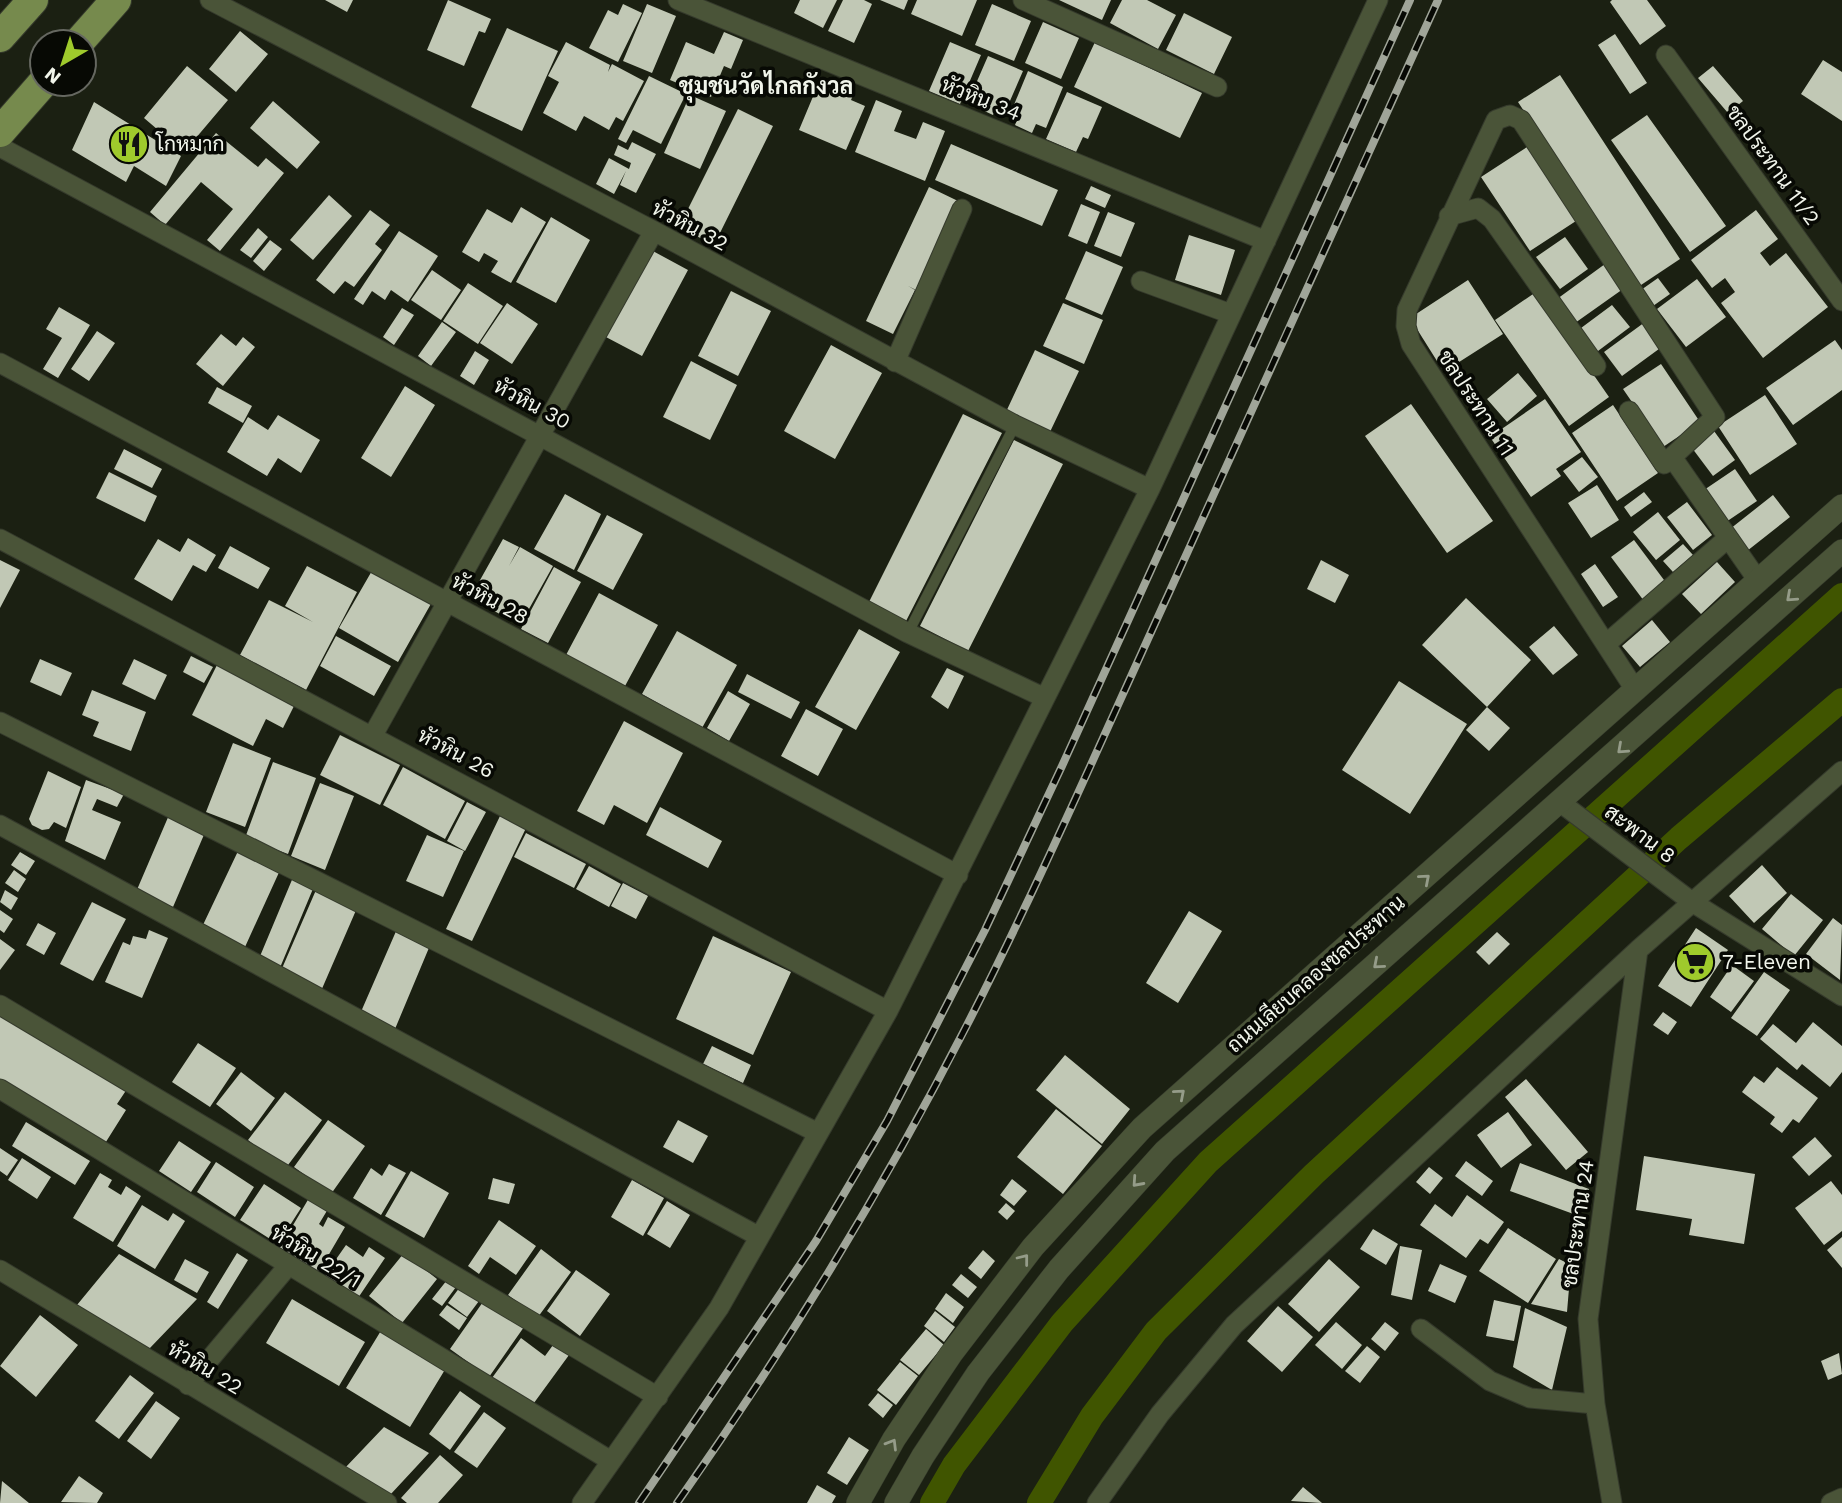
<svg xmlns="http://www.w3.org/2000/svg" width="1842" height="1503" font-family="'Work Sans',Sarabun,sans-serif">
<rect width="100%" height="100%" fill="#1b2012"/>
<g fill="none" stroke-linecap="round" stroke-linejoin="round">
<path stroke="#405500" stroke-width="24" d="M932,1503l22,-38 108,-142 146,-161 634,-567
M1039,1503l53,-87 64,-85 158,-157 365,-336 163,-138"/>
</g>
<path fill="#c1c8b5" d="M325,0h28l-6,12z
M448,0l43,19 -6,14 -6,-2 -15,35 -37,-16z
M800,0h37l-14,28 -29,-15z
M843,0h21l8,4 -18,39 -26,-12z
M880,0h28l-4,10z
M917,0h60l-15,36 -51,-22z
M1059,0h52l-9,20z
M1122,0h25l29,15 -18,34 -48,-26z
M1612,0h35l19,26 -26,19 -30,-43z
M623,4l19,9 -24,49 -29,-14 19,-38 10,5z
M647,4l29,12 -24,57 -29,-12z
M992,4l39,17 -17,40 -39,-16z
M1184,13l48,24 -18,37 -48,-24z
M1043,22l36,16 -18,41 -36,-16z
M507,28l51,23 -36,80 -51,-24z
M240,31l28,23 -32,38 -27,-23z
M724,32l19,8 -12,29 -7,-3 -13,31 -41,-17 16,-38 28,12z
M1615,34l32,49 -17,11 -32,-49z
M566,42l44,23 -2,7 4,-8 32,17 -21,40 -7,-4 -7,13 -25,-14 -8,15 -33,-18 16,-31 -11,-6z
M950,42l31,13 -21,49 -31,-13z
M1095,42l107,51 -22,45 -106,-51z
M988,56l35,15 -17,39 -9,-4 -4,9 -17,-8 4,-8 -9,-4z
M1823,60l19,12v49l-41,-27z
M187,66l41,34 -44,52 -40,-34z
M1713,66l30,35 -15,12 -30,-35z
M1028,71l35,16 -17,41 -10,-4 -4,9 -17,-8 4,-10 -8,-3z
M1560,75l120,184 -42,28 -120,-185z
M649,76l37,18 -25,50 -28,-14 -7,13 -8,-4z
M834,84l20,9 -3,7 14,6 -19,44 -47,-20 18,-43 13,6z
M1067,92l35,15 -14,32 -5,-2 -7,15 -30,-13z
M690,95l36,16 -26,58 -36,-16z
M876,100l26,11 -8,20 22,8 7,-17 22,9 -20,50 -70,-29z
M273,101l47,41 -23,27 -47,-41z
M94,102l87,54 -15,30 -32,-20 -8,16 -54,-32z
M738,109l35,17 -59,119 -35,-18z
M1647,115l79,111 -36,26 -79,-112z
M216,133l42,34 8,-9 18,15 -64,78 -13,-11 26,-31 -32,-27 -36,43 -15,-13z
M632,142l24,12 -20,39 -16,-8 6,-14 -12,23 -18,-10 13,-26 20,11 2,-6 -17,-8 4,-10 10,5z
M951,144l107,46 -16,36 -107,-46z
M1527,147l49,74 -46,30 -49,-74z
M1091,186l20,9 -6,13 -20,-9z
M929,187l29,14 -42,89 -8,-4 7,4 -22,44 -27,-13z
M329,195l23,21 -39,44 -23,-20z
M1081,204l19,8 -13,32 -19,-8z
M521,207l25,15 -35,61 -20,-11 7,-11 -14,-8 -5,9 -17,-10 25,-43 25,14z
M370,210l20,15 -15,19 7,6 -28,37 -9,-6 -11,13 -18,-14z
M1756,210l22,29 -18,14 10,13 16,-13 42,54 -65,51 -42,-55 14,-11 -10,-14 -13,10 -21,-28z
M1108,212l27,11 -14,34 -27,-11z
M551,217l39,23 -34,63 -40,-21z
M258,228l10,9 -17,21 -11,-8z
M399,231l39,25 -30,46 -17,-12 -6,10 -13,-9 -9,14 -9,-6z
M1189,235l46,15 -14,45 -46,-15z
M1565,237l23,32 -28,20 -24,-32z
M270,240l12,9 -18,22 -11,-10z
M651,250l37,20 -46,86 -38,-20z
M1086,251l37,16 -21,48 -37,-16z
M1605,264l18,25 -48,34 -18,-24z
M432,270l29,20 -20,30 -30,-20z
M1658,278l12,16 -17,12 -12,-16z
M1697,279l29,38 -40,30 -29,-38z
M1468,280l35,54 -47,30 -6,-11 -13,8 -27,-43z
M468,283l35,23 -25,38 -35,-23z
M731,291l40,20 -33,65 -40,-20z
M1536,292l73,105 -40,29 -74,-106z
M507,303l31,21 -26,40 -32,-21z
M1063,303l40,17 -19,44 -41,-18z
M1612,305l18,22 -36,27 -17,-23z
M59,307l31,18 -32,53 -15,-9 19,-31 -16,-9z
M402,308l12,7 -20,30 -11,-8z
M442,322l14,10 -25,34 -13,-10z
M1645,322l18,24 -41,30 -18,-24z
M97,331l18,12 -26,38 -18,-12z
M221,334l15,12 7,-9 12,10 -32,39 -27,-22z
M1835,340l7,10v40l-49,35 -27,-37z
M831,345l51,28 -47,86 -51,-28z
M1035,350l44,21 -30,63 -44,-20z
M475,351l14,9 -15,25 -14,-9z
M691,361l46,24 -27,55 -47,-23z
M1661,364l39,58 -37,25 -40,-58z
M1518,373l19,23 -30,26 -20,-23z
M405,386l30,19 -44,72 -30,-19z
M217,387l35,19 -9,17 -35,-20z
M1765,395l32,49 -47,31 -32,-49z
M1545,399l36,53 -25,17 5,7 -30,21 -41,-60z
M1411,404l82,117 -46,32 -82,-117z
M1613,405l45,68 -41,28 -45,-68z
M963,414l39,19 -98,192 -37,-19z
M278,415l42,25 -19,33 -23,-15 -11,18 -40,-24 21,-35 20,13z
M1714,431l21,29 -22,16 -21,-28z
M1014,440l49,24 -95,187 -48,-25z
M124,449l38,20 -10,19 -38,-19z
M1582,457l16,20 -19,15 -16,-21z
M1735,469l22,32 -31,21 -22,-32z
M109,472l48,24 -12,26 -49,-24z
M1597,485l22,35 -28,18 -23,-35z
M1644,492l8,10 -21,15 -7,-10z
M565,494l36,20 -27,56 -40,-21z
M1773,495l17,22 -43,34 -17,-22z
M1687,502l25,33 -19,15 -26,-33z
M1658,512l22,28 -24,20 -23,-28z
M607,515l36,19 -30,56 -36,-19z
M188,538l28,17 -10,17 -13,-7 -21,36 -38,-22 24,-40 22,13z
M503,539l16,8 -10,19 11,-19 33,19 -33,59 -50,-27z
M1634,540l33,44 -23,17 -33,-44z
M1683,544l10,11 -20,17 -10,-11z
M230,546l40,22 -12,21 -40,-21z
M0,560l20,10 -20,38z
M1321,560l28,15 -14,28 -28,-14z
M1717,562l18,20 -34,32 -19,-20z
M1595,564l23,33 -15,10 -22,-33z
M307,566l50,26 -51,98 -66,-35 29,-55 44,22 -28,-16z
M554,567l27,15 -33,61 -27,-14z
M373,569l59,33 -34,60 -59,-34z
M599,593l59,32 -33,61 -59,-31z
M1466,598l65,62 -44,47 -65,-62z
M1652,620l18,22 -30,25 -18,-21z
M1554,626l24,29 -25,20 -24,-28z
M859,629l41,23 -44,78 -41,-23z
M677,631l60,34 -35,63 -60,-34z
M336,636l55,30 -17,30 -54,-30z
M191,656l22,11 -9,16 -21,-11z
M40,659l32,14 -11,23 -31,-14z
M134,659l33,16 -12,25 -33,-16z
M218,663l78,39 -13,26 -17,-9 -13,27 -61,-31z
M947,668l17,8 -16,33 -17,-12z
M747,674l53,28 -9,17 -53,-27z
M1399,681l68,43 -57,90 -68,-44z
M92,690l54,22 -15,39 -38,-15 6,-14 -17,-7z
M728,691l22,13 -21,37 -22,-13z
M1487,707l23,21 -21,23 -23,-21z
M806,709l37,20 -25,47 -37,-20z
M624,721l59,32 -36,70 -33,-18 -10,20 -27,-14z
M340,735l60,30 -20,40 -60,-30z
M233,743l38,15 -26,69 -39,-15z
M273,762l43,16 -28,76 -43,-16z
M403,767l62,34 -20,38 -62,-34z
M48,771l33,16 -15,41 -12,-6 -5,7 -7,1 -10,-5 -3,-6z
M86,780l38,14 -7,13 -20,-8 -5,11 29,12 -16,38 -40,-19z
M320,783l34,13 -29,74 -34,-14z
M467,802l19,10 -21,39 -18,-10z
M660,807l62,34 -14,27 -62,-33z
M169,815l37,15 -33,77 -37,-15z
M500,816l26,12 -54,113 -26,-12z
M526,833l60,31 -12,24 -60,-31z
M427,835l37,16 -21,46 -37,-16z
M239,849l42,19 -36,79 -43,-20z
M20,852l15,9 -9,14 -15,-10z
M1762,865l25,28 -33,30 -25,-27z
M589,866l32,18 -12,23 -33,-18z
M14,870l12,9 -8,13 -13,-9z
M294,875l21,9 -36,86 -21,-9z
M623,883l25,13 -12,23 -25,-13z
M5,890l13,8 -7,12 -11,-8z
M316,890l41,18 -36,83 -41,-18z
M1791,894l32,26 -29,36 -32,-27z
M92,902l34,17 -33,62 -33,-17z
M0,910l13,9 -9,14 -4,-3z
M1189,911l33,20 -44,72 -32,-20z
M1833,918l9,7 -2,55 -34,-26z
M38,923l18,10 -12,22 -18,-10z
M1696,928l32,22 -37,57 -33,-21z
M397,929l34,14 -36,86 -35,-15z
M149,930l19,8 -26,60 -37,-16 18,-40 7,3 3,-9 13,3z
M1497,932l13,12 -21,21 -13,-13z
M713,936l78,36 -38,83 -77,-36z
M0,939l15,11 -15,20z
M1732,965l22,16 -23,31 -21,-15z
M1764,972l26,18 -33,46 -26,-18z
M0,1008l127,81 -10,15 9,6 -22,35 -104,-66z
M1663,1012l14,10 -9,13 -15,-10z
M1813,1022l29,24v26l-12,15 -28,-23 -5,6 -37,-31 13,-15 23,19z
M198,1043l38,25 -26,39 -38,-25z
M712,1046l39,19 -8,18 -40,-19z
M1065,1055l65,54 -28,35 -66,-54z
M1777,1067l41,31 -19,25 -6,-4 -11,14 -12,-9 5,-7 -33,-25 12,-16 10,7z
M241,1072l34,26 -24,33 -35,-27z
M1526,1079l62,73 -22,18 -61,-73z
M285,1092l37,28 -37,49 -37,-29z
M1056,1109l46,37 -39,48 -46,-37z
M1508,1112l24,33 -31,23 -24,-33z
M328,1120l37,26 -34,48 -37,-27z
M678,1120l30,16 -15,27 -30,-16z
M26,1122l64,39 -15,24 -63,-39z
M1815,1137l17,19 -23,20 -17,-19z
M179,1141l32,21 -20,30 -32,-21z
M0,1148l18,12 -11,16 -7,-5z
M1644,1156l111,18 -11,70 -55,-9 3,-16 -56,-9z
M22,1158l29,19 -14,22 -29,-19z
M1466,1161l27,20 -11,15 -27,-20z
M216,1162l38,25 -19,30 -38,-25z
M1520,1163l69,26 -10,27 -69,-25z
M389,1164l17,9 -25,42 -28,-17 18,-30 11,8z
M1429,1167l14,11 -13,16 -14,-12z
M411,1171l38,22 -25,45 -39,-22z
M100,1173l12,7 -4,7 13,8 5,-9 15,10 -28,46 -40,-24z
M493,1178l22,6 -6,20 -21,-5z
M1012,1179l15,12 -13,15 -14,-11z
M632,1180l32,18 -21,38 -32,-19z
M1831,1181l11,14v36l-18,14 -29,-37z
M264,1184l37,24 -23,36 -38,-24z
M1467,1195l37,27 -16,22 -8,-5 -14,19 -46,-33 15,-21 17,13z
M309,1198l19,11 -9,15 4,3 5,-10 17,10 -27,46 -39,-24z
M667,1201l23,14 -20,33 -23,-14z
M1006,1203l9,8 -8,9 -9,-8z
M142,1205l26,16 5,-8 12,8 -30,48 -38,-23z
M499,1220l37,26 -20,29 -26,-18 -11,17 -11,-8z
M1508,1228l48,31 -28,44 -49,-32z
M1373,1229l25,15 -12,21 -26,-16z
M1842,1237v31l-15,-18z
M346,1245l17,12 6,-10 16,11 -27,40 -33,-23z
M1400,1246l22,4 -10,50 -21,-5z
M541,1249l30,23 -33,45 -30,-22z
M983,1250l12,11 -14,18 -13,-11z
M237,1253l11,7 -30,49 -11,-7z
M404,1253l33,26 -35,44 -33,-27z
M119,1254l78,45 -48,50 -72,-44z
M185,1259l24,13 -12,21 -23,-13z
M1329,1259l31,28 -41,45 -31,-28z
M1559,1259l12,6 -4,47 -36,-8z
M1440,1264l27,12 -12,27 -27,-12z
M576,1270l34,24 -30,42 -33,-25z
M961,1274l16,13 -9,11 -16,-13z
M447,1280l9,7 -14,19 -10,-7z
M460,1287l19,14 -12,16 -19,-14z
M946,1293l18,14 -11,16 -18,-14z
M292,1299l73,43 -26,44 -73,-43z
M485,1299l39,28 -35,50 -39,-28z
M1494,1300l27,6 -7,35 -28,-5z
M447,1305l20,13 -8,12 -20,-15z
M1278,1306l35,31 -31,35 -35,-31z
M1525,1308l42,19 -15,63 -39,-23z
M935,1311l20,16 -11,15 -20,-16z
M40,1315l38,30 -42,52 -36,-31z
M1336,1322l26,23 -20,24 -27,-24z
M1385,1322l14,11 -14,18 -14,-12z
M382,1329l64,39 -36,59 -64,-39z
M926,1329l18,16 -25,30 -19,-15z
M521,1338l24,18 8,-11 16,10 -38,52 -39,-29z
M1367,1346l13,11 -20,26 -15,-12z
M1839,1353l3,21 -14,6 -7,-19z
M900,1362l18,14 -22,29 -19,-15z
M130,1375l24,18 -35,46 -24,-18z
M460,1391l21,15 -31,44 -21,-16z
M878,1393l15,12 -10,13 -15,-13z
M156,1401l24,17 -29,41 -24,-18z
M484,1412l22,16 -29,40 -23,-16z
M384,1427l45,26 -39,42 -46,-26z
M849,1437l20,13 -22,35 -20,-12z
M440,1455l23,20 -25,28h-31l-6,-5z
M79,1476l24,17 -6,10 -36,-1z
M2,1481l27,22h-29z
M817,1485l19,11 -4,7h-25z
M1303,1487l19,16 -31,-2z"/>
<g fill="none" stroke-linecap="round" stroke-linejoin="round">
<g stroke="#353a2c" stroke-width="11">
<path id="service" d="M908,633l107,-208"/>
</g>
<g stroke="#353a2c" stroke-width="21">
<path id="minor" d="M210,0l444,231 361,194 135,64
M678,0l588,241
M1023,0l194,87
M1666,55l176,246
M0,147l908,486 137,65
M1449,216l29,-8 14,11 104,147
M1141,281l90,33
M895,362l67,-153
M0,363l958,512
M1629,411l35,53 8,-7
M0,539l888,472
M1606,644l122,-106
M1636,691l-225,-347 -5,-18 1,-16 89,-190 14,-5 11,5 194,297 -43,40 87,125
M0,722l816,410
M373,735l281,-504
M1561,803l131,99 150,94
M0,825l758,411
M0,1005l658,392
M0,1089l611,372
M0,1270l387,233
M1421,1329l69,52 40,17 65,6
M188,1385l100,-119
M582,1503l137,-195 169,-297 262,-522 228,-489
M1097,1503l63,-89 74,-89 404,-375 204,-179
M1612,1503l-17,-99 -7,-85 50,-369
M1831,1503l11,-5"/>
</g>
<g stroke="#353a2c" stroke-width="24">
<path id="tertiary" d="M858,1503l36,-64 57,-85 82,-107 109,-119 700,-622
M896,1503l27,-47 55,-83 81,-104 106,-118 677,-600"/>
</g>
<g stroke="#353a2c" stroke-width="32">
<path id="primary" d="M0,37l33,-37
M79,42l37,-42
M0,132l42,-48"/>
</g>
<use href="#service" stroke="#4a5438" stroke-width="10"/>
<use href="#minor" stroke="#4a5438" stroke-width="19"/>
<use href="#tertiary" stroke="#4a5438" stroke-width="23"/>
<use href="#primary" stroke="#768a4d" stroke-width="30"/>
<g stroke="#a0a599" stroke-width="8">
<path id="rail" d="M639,1503l177,-262 71,-120 98,-191 77,-164 348,-766
M677,1503c107,-152 205,-312 290,-478 72,-141 135,-286 201,-430 90,-199 180,-397 270,-595"/>
</g>
<use href="#rail" stroke="#070904" stroke-width="5" stroke-dasharray="16" stroke-linecap="butt"/>
</g>
<defs><path id="oneway-chevron" d="M-2-3.5L2.5 0L-2 3.5" fill="none" stroke-width="1.6" stroke-linecap="round" stroke-linejoin="round" transform="scale(1.75)"/></defs>
<g stroke="#959c89">
<use href="#oneway-chevron" transform="translate(1791 597) rotate(138)"/>
<use href="#oneway-chevron" transform="translate(1622 749) rotate(138)"/>
<use href="#oneway-chevron" transform="translate(1425 879) rotate(-41)"/>
<use href="#oneway-chevron" transform="translate(1378 964) rotate(139)"/>
<use href="#oneway-chevron" transform="translate(1180 1094) rotate(-41)"/>
<use href="#oneway-chevron" transform="translate(1137 1182) rotate(132)"/>
<use href="#oneway-chevron" transform="translate(1024 1259) rotate(-52)"/>
<use href="#oneway-chevron" transform="translate(892 1444) rotate(-59)"/>
</g>
<defs>
<g id="restaurant-disc" transform="scale(2.0125)"><circle r="9.5" fill="#9fca2c" stroke="#070904"/><path d="M-5-6h1v4h1v-4h1v4h1v-4h1v5L-1.5 .5V6h-2V.5L-5-1ZM5-6V6H3V1.5H1.5Q1.5-4 5-6Z" fill="#111"/></g>
<g id="supermarket-disc" transform="scale(2.0125)"><circle r="9.5" fill="#9fca2c" stroke="#070904"/><path d="M-6-5.5h2.5l.6 2H6L4.5 2H-2.5L-4.4-4H-6ZM-1.5 3.2a1.3 1.3 0 1 0 .1 0ZM3 3.2a1.3 1.3 0 1 0 .1 0Z" fill="#111"/></g>
</defs>
<g fill-rule="evenodd">
<use href="#restaurant-disc" x="129" y="144"/>
<use href="#supermarket-disc" x="1695" y="962"/>
</g>
<g text-anchor="middle" stroke-width="7" stroke-linejoin="round" paint-order="stroke">
<g font-size="21" fill="#f1f5eb" stroke="#070904">
<text transform="translate(981 99) rotate(22)" y="7">หัวหิน 34</text>
<text transform="translate(1773 165) rotate(54)" y="7">ชลประทาน 11/2</text>
<text transform="translate(690 226) rotate(28)" y="7">หัวหิน 32</text>
<text transform="translate(1476 403) rotate(57)" y="7">ชลประทาน 11</text>
<text transform="translate(532 404) rotate(28)" y="7">หัวหิน 30</text>
<text transform="translate(490 599) rotate(28)" y="7">หัวหิน 28</text>
<text transform="translate(456 753) rotate(28)" y="7">หัวหิน 26</text>
<text transform="translate(1640 834) rotate(37)" y="7">สะพาน 8</text>
<text transform="translate(1316 974) rotate(-41)" y="7">ถนนเลียบคลองชลประทาน</text>
<text transform="translate(1578 1224) rotate(-82)" y="7">ชลประทาน 24</text>
<text transform="translate(316 1257) rotate(31)" y="7">หัวหิน 22/1</text>
<text transform="translate(205 1368) rotate(31)" y="7">หัวหิน 22</text>
</g>
<g font-size="21" fill="#f1f5eb" stroke="#070904" text-anchor="start">
<text x="156" y="151">โกหมาก</text>
<text x="1722" y="969">7-Eleven</text>
</g>
<g font-size="23" font-weight="bold" fill="#f1f5eb" stroke="#070904">
<text x="766" y="94">ชุมชนวัดไกลกังวล</text>
</g>
</g>
<g transform="translate(63 63) rotate(219)"><circle r="33" fill="#070904" stroke="#656760" stroke-width="2"/>
<path d="M0-5L12 26L0 18L-12 26Z" fill="#9fca2c"/>
<text y="-10" font-size="19" font-weight="bold" text-anchor="middle" fill="#f1f5eb">N</text>
</g>
</svg>
